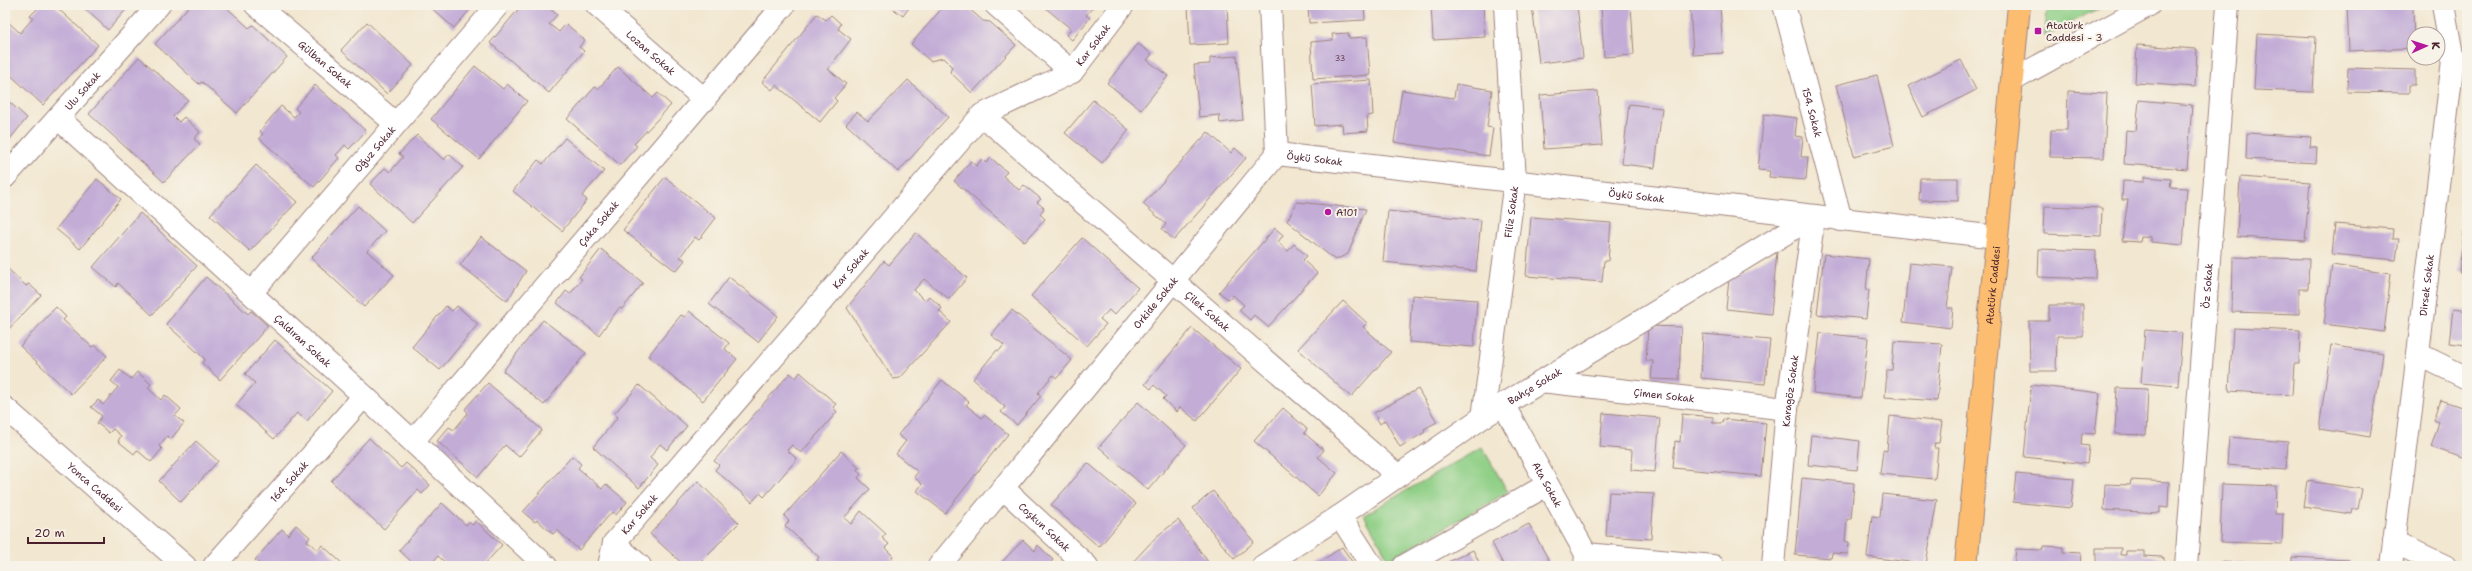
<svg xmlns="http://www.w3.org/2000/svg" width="2472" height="571" font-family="'Shantell Sans',sans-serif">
<rect width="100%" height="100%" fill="#f7f3e8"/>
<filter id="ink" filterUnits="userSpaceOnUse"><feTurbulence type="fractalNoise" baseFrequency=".025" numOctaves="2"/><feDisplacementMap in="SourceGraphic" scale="8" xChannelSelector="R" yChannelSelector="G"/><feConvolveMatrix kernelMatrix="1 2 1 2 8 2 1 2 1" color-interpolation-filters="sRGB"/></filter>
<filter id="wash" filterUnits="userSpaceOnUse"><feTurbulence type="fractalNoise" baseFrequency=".012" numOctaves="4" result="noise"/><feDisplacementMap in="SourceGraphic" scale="16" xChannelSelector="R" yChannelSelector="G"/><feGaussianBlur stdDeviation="0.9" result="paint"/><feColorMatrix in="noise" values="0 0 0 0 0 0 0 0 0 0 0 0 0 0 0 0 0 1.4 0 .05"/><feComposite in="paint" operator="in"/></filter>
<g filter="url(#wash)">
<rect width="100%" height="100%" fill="#f2e7d0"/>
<path fill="#8fcf86" stroke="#6c7758" d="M2048,5h57l-61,31z
M1482,447l26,45 -119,68 -25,-45z"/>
<g id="blocks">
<path fill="#c3add7" d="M41,5h13l44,40 -55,60 -38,-35v-51l15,14 13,-15 -3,-2z
M81,5h49l-22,25z
M190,5h34l25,23 4,-3 34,32 -50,56 -35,-31 -3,2 -44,-40z
M428,5h46l-20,23z
M522,5h24l11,10 -8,9 10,8 7,-8 19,16 -6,7 5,4 -35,42 -59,-50z
M888,5h23l-8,11z
M945,5h20l18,16 7,1 26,23 -44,48 -22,-21 2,-5 -9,-9 -13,3 -19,-17z
M1042,5h50l2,1 -8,9 4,3 -18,22 -6,-5 5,-6z
M1188,5h39l2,38 -39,2z
M1308,5h56l1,15 -56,3z
M1431,5h52l2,32 -52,3z
M1532,5h45l6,53 -44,5z
M1601,5h30l3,50 -30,2z
M1690,5h30l3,48 -30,2z
M2347,5h66l1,43 -65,3z
M817,14l9,6 5,-5 10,9 -3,5 13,10 -23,30 18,15 -12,14 3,3 -17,21 -44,-37 -4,5 -10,-8z
M367,22l46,43 -26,29 -46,-44z
M1348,33l1,5 18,-1 3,38 -57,4 -2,-37 22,-2 -1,-6z
M2257,34l59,3 -3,55 -59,-2z
M1138,44l14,10 -5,6 21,16 -27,34 -34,-27z
M2137,45l60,4 -2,38 -60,-4z
M1237,56l6,64 -23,3 -1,-8 -20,2 -5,-52 16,-1v-6z
M139,57l49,43 -15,16 6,6 5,-5 16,15 -6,7 6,5 -36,38 -75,-68z
M1961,60l15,30 -53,27 -15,-31z
M475,66l28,23 4,-5 20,17 -48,58 -48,-40z
M618,67l35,31 5,-5 13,12 -37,39 3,2 -17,19 -53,-46 28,-32 3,2z
M2348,68l67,2v15h-6v8l-62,-1z
M1877,75l17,71 -40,10 -18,-71z
M908,80l40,37 -50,55 -52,-48 11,-12 11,9z
M1371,80l2,35 -6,1 1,15 -25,2 -1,-9 -27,2 -3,-42z
M1456,84l36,6 -5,37 6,1 -4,28 -95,-14 8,-52 52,8z
M315,85l51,46 -17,18 -4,-4 -9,10 3,3 -25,29 -55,-49 4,-4 -3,-3 21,-25 13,11 5,-5 -4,-4z
M1598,91l4,54 -58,4 -4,-54z
M2068,91l39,2 -3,65 -54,-1 1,-27h16z
M5,98l22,20 -22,27z
M1093,100l36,30 -27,33 -37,-30z
M2139,100l53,5 -5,64 -63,-5 2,-34 10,1z
M1629,104l33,4 -7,60 -33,-4z
M1764,114l33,4 -2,18 8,1 -2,20h7l-2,23 -37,-3 1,-6 -12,-1z
M1208,132l23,21 4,-5 11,10 -72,82 -12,-11 4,-5 -23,-20z
M2247,133l64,4 -1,10h7l-1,16 -70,-4z
M417,135l27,25 5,-6 14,13 -51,56 -42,-39 15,-16 5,4 13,-15 -4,-3z
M565,138l39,33 -22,25 5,4 -25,31 -49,-40 25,-31 5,4z
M991,158l16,14 -4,4 16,14 5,-5 17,14 -4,3 7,6 -4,6 5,5 -20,23 -71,-61 17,-20 5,5 6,-7 4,4z
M256,165l41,37 -47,49 -40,-36z
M665,177l51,41 -17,22 -4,-3 -15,20 5,3 -9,11 -53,-41z
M2144,177l27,2 -1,8 17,1 -4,57 -32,-3v-5l-10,-1 -1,6 -18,-1 6,-41h-6l1,-19 21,1z
M2240,177l70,5 -5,59 -68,-4z
M1920,178h38v23l-39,-1z
M97,179l24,20 -41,50 -24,-20z
M1297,202l69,7 -18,45 -13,6 -48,-39z
M358,206l27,25 -18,20 27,24 -30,32 -53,-49z
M2045,206l57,2 -1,28 -57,-2z
M1388,211l93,9 -5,51 -93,-9z
M140,213l57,53 -45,49 -34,-32 -2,4 -23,-20z
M1531,217l80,6 -3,38h-4l-2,21 -76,-6z
M2335,224l58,5 -1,10h7l-3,21 -64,-6z
M1275,228l8,7 -5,7 10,9 6,-7 13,12 -4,4 14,13 -49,54 -14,-12 -4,5 -11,-10 5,-5 -11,-10 -4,5 -10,-8z
M2464,231l3,1v41l-8,-1z
M916,233l51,45 -18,21 -25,-20 -10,11 11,11 4,-5 13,12 -3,3 12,11 -51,56 -7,1 -46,-71 37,-47 5,4z
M481,237l45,34 -19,30 -47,-36z
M1082,238l56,50 -24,27 -5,-5 -9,9 6,5 -19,22 -56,-50z
M601,249l42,34 -21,26 -3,-1 -20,27 -42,-32 9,-12 4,3 12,-15 -3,-2z
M2039,249l57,2 -1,28 -57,-2z
M1777,252l-6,62 -45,-5 3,-30z
M1824,254l45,5 -3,31h3l-3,29 -49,-5z
M2233,257l76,2 -1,30h-9v25l-67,-2z
M1909,263l43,4 -5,41h6l-2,20 -48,-6z
M2332,265l59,9 -7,58 -60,-8z
M5,266l21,20 3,-2 12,11 -36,38z
M206,277l42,37 3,-3 17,15 -48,54 -18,-17 3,-4 -39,-35z
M729,277l49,39 -20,26 -49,-38z
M1412,295l65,5 -3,47 -65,-5z
M1343,301l24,22 -4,4 28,25 -40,45 -53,-48z
M2049,305h34v31h-26l-1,35h-26l-1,-50h20z
M446,306l6,5 5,-5 21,18 -38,46 -28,-23z
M56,307l10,10 -3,3 29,27 3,-2 12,11 -36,38 -51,-48z
M2453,309l14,2v34l-18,-2z
M1012,310l60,50 -15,18 -4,-3 -15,18 3,3 -24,29 -16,-13 4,-5 -32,-28 24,-29 2,1 5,-6 -13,-10z
M689,311l40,32 -4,6 12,10 -34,42 -55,-45 33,-41 4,2z
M543,320l43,33 -42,52 -41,-34z
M1648,326l33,1 -2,53 -28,-1 2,-18h-7z
M1192,328l49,41 -44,52 -17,-14 -3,5 -14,-13 3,-3 -12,-11 -3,4 -6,-5z
M2233,328l67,3 -1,33h-5l-2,31 -63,-4z
M2145,330l37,3 -4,53 -37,-3z
M1820,333l48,5 -7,60 -48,-5z
M1703,334l67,6 -5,44 -64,-6z
M275,340l57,51 -25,30 -10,-8 -23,26 -38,-34 19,-22 -10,-9z
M1894,341l48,3 -5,57 -52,-4 2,-27h5z
M2331,345l52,9 -13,83 -51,-8z
M120,370l11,9 6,-7 14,12 -3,4 13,12 4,-5 16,14 -6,7 9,7 -13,16 -4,-3 -8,10 3,3 -11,13 -14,-12 -3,4 -16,-13 3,-5 -8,-7 -4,4 -12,-10 5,-7 -11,-9 7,-7 5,5 15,-18 -7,-6z
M800,372l36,32 -3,3 4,5 -36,41 -9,-8 -5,5 10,9 -33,38 -4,-4 -8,9 -37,-32 4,-5 -5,-4 76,-88 6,5z
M942,380l27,22 -3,3 16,13 2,-3 24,19 -63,79 -28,-22 5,-7 -8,-7 4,-5 -22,-18 10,-13 -8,-6z
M488,383l54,47 -23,27 -14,-12 -27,32 -41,-36 12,-14 5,3 14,-17 -3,-4z
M639,385l48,41 -20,24 -7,-6 -4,5 -6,9 8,7 -19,23 -46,-41 25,-30 -4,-3z
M2031,385l69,8 -5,41 -13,-1 -1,12 8,1 -2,18 -63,-7z
M2117,388l31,1 -2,46 -31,-1z
M1418,389l19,33 -13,7 1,3 -25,15 -15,-27 -5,4 -6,-11z
M2441,400l26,9 -1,50 -35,-12 8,-25 -5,-2z
M1138,402l48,43 -38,45 -49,-43z
M1283,408l24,21 -3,4 20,17 -6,7 19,16 -19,23 -64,-55z
M1603,413l57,5 -5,54 -24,-2 1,-20 -32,-3z
M1682,414l31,3v6h9l1,-4 43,4 -5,53 -88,-8 2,-27 5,1z
M1890,416l52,6 -3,21h-4l-1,5h4l-3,31 -55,-5 3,-24 4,1z
M1811,435l49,6 -3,29 -49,-5z
M2229,437l59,5 -2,28 -59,-5z
M369,438l32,30 5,-5 24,22 -8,9 -4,-4 -34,39 -53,-48z
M196,441l22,20 -37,41 -22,-21z
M841,451l18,17 -3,2 5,4 -3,4 12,11 -26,29 7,6 10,-13 25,23 -4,4 7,6 -4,4 8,8 -2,3 8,7h-76l-6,-6 2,-3 -34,-31 4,-5 -5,-5z
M572,456l9,8 -3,4 24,21 4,-5 21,18 -11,13 -4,-3 -33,38 -22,-20 -4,4 -16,-14 -2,2 -12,-10z
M1088,463l48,41 -37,43 -48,-42z
M2016,474l58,5 -3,29 -58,-6z
M1802,478l52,5 -3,36h-4l-2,22 4,1 -1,12 -16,-1 -1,5 -36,-3z
M2131,480l38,2 -1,26 -8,-1v6l-56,-3 1,-26 25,1z
M698,481l41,42 -43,43h-11l-35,-32z
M2307,481l55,8 -4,20h-5l-1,5 -49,-7z
M2222,484l54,2 -1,28h8l-1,30 -62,-2z
M1213,491l41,51 -20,17 -41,-51z
M1609,492l45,2 -3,45 -45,-3z
M1882,494l55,6 -11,64 -59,-7 5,-41 8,1z
M442,503l24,22 3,-3 3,3 4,-4 26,24 -19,21h-34l-11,-10 -9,10h-13l-17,-16z
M1178,520l33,46h-82l28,-30z
M1529,524l23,42h-48l-12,-23z
M296,525l14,12 -3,4 11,9 4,-5 23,21h-83l-7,-6 27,-31 6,6z
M1023,540l12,11 3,-6 15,15 -3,3 2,3h-54z
M2043,546l20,1v5l18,1 -1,13h-66l2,-17 27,1z
M1342,547l11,16 -3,3h-36z
M2096,548h25l-1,7h6v-4h18v5l18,1 3,4v5h-69z
M1473,550l8,16h-41z
M2292,557l57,3 -1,6h-56z
M2219,562l45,3v1h-45z"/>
</g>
</g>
<g filter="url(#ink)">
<use href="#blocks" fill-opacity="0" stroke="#9e837e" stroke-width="1"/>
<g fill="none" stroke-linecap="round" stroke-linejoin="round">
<g stroke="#9e837e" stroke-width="24">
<g id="minor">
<path id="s1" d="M256,5l139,118"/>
<path id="s2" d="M597,5l108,95"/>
<path d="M996,5l76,67"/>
<path id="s3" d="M1784,5l57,215"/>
<path d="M2013,80l136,-75"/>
<path id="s4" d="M982,115l415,360"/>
<path id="s5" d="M58,118l306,278 182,170"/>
<path id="s6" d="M1277,154l720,83"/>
<path id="s7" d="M5,177l154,-172"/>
<path id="s8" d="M251,293l247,-288"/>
<path d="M2418,354l49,24"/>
<path id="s9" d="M1541,381l246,28"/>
<path id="s10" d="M1503,404l83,150 -1,12"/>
<path id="s11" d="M5,408l180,158"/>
<path id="s12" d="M1483,417l32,-236 -10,-176"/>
<path id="s13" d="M413,441l371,-436"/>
<path id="s14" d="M1003,488l84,78"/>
<path d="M1340,516l32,50"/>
<path d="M2394,542l51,24"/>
<path d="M614,543l26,23"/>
<path d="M1586,554l127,12"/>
<path id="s15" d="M214,566l150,-170"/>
<path id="s16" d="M609,566l5,-23 368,-428 90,-43 51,-67"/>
<path id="s17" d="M939,566l338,-412 -7,-149"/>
<path id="s18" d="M1263,566l77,-50 143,-99 331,-201"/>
<path d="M1404,566l143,-81"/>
<path id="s19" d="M1773,566l14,-157 27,-193"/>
<path id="s20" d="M2186,566l42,-561"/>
<path id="s21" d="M2391,566l27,-212 35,-294 -10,-55"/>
</g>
</g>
<g stroke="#9e837e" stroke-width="24">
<g id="major">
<path id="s22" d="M1966,566l53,-561"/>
</g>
</g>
<use href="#minor" stroke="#fff" stroke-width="22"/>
<use href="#major" stroke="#fcbd6f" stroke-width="22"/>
</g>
</g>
<g fill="#b5179e" stroke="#f7f3e8" stroke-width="1.5">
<rect x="2034" y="27" width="8" height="8" rx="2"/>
<circle cx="1328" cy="212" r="4"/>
</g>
<g text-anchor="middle" stroke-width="4" stroke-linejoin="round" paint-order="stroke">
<g font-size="8" fill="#684256">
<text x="1340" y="61">33</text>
</g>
<g font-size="10" fill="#4a1f2b" stroke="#f7f3e8" text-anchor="start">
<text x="2046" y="29">Atatürk<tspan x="2046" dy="12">Caddesi - 3</tspan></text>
<text x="1336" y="216">A101</text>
</g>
<g font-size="10" fill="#4a1f2b" stroke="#f7f3e8">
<text dy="4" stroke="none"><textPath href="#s16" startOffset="722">Kar Sokak</textPath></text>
<text dy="4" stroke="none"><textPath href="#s2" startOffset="72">Lozan Sokak</textPath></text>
<text dy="4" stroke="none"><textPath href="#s1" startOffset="91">Gülban Sokak</textPath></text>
<text dy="4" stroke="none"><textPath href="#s7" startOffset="116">Ulu Sokak</textPath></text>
<text dy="4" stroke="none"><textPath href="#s3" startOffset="111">154. Sokak</textPath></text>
<text dy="4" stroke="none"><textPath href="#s8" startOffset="190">Oğuz Sokak</textPath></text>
<text dy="4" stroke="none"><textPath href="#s6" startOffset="38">Öykü Sokak</textPath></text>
<text dy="4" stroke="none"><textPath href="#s6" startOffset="362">Öykü Sokak</textPath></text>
<text dy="4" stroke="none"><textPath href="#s12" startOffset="207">Filiz Sokak</textPath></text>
<text dy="4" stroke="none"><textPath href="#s13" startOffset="286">Çaka Sokak</textPath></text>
<text dy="4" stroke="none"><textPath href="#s16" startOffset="386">Kar Sokak</textPath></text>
<text dy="4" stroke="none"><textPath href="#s22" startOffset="282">Atatürk Caddesi</textPath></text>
<text dy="4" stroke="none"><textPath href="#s21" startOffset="283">Dirsek Sokak</textPath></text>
<text dy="4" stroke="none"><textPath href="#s20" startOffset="281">Öz Sokak</textPath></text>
<text dy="4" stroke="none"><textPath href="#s17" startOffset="341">Orkide Sokak</textPath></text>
<text dy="4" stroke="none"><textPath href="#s4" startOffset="299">Çilek Sokak</textPath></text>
<text dy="4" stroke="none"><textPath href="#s5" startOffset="331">Çaldıran Sokak</textPath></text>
<text dy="4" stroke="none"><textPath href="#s18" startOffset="326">Bahçe Sokak</textPath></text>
<text dy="4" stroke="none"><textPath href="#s19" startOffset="176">Karagöz Sokak</textPath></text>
<text dy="4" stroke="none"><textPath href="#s9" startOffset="124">Çimen Sokak</textPath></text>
<text dy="4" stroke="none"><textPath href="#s15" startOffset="113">164. Sokak</textPath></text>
<text dy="4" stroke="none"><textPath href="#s10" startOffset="92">Ata Sokak</textPath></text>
<text dy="4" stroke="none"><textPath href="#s11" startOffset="120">Yonca Caddesi</textPath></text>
<text dy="4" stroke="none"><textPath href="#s16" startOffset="62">Kar Sokak</textPath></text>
<text dy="4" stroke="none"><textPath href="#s14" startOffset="57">Coşkun Sokak</textPath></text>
</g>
</g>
<rect width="2472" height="571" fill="none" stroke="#f7f3e8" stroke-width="20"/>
<g transform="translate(2426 46) rotate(87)"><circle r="19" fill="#f7f3e8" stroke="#b29e9c"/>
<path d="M0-3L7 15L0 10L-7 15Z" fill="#b5179e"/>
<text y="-6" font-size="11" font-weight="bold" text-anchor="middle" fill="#4a1f2b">K</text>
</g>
<path d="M28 537v6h76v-6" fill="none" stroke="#4a1f2b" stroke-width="2"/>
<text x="34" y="537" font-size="12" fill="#4a1f2b" stroke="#f7f3e8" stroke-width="3" paint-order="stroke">20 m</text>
</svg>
